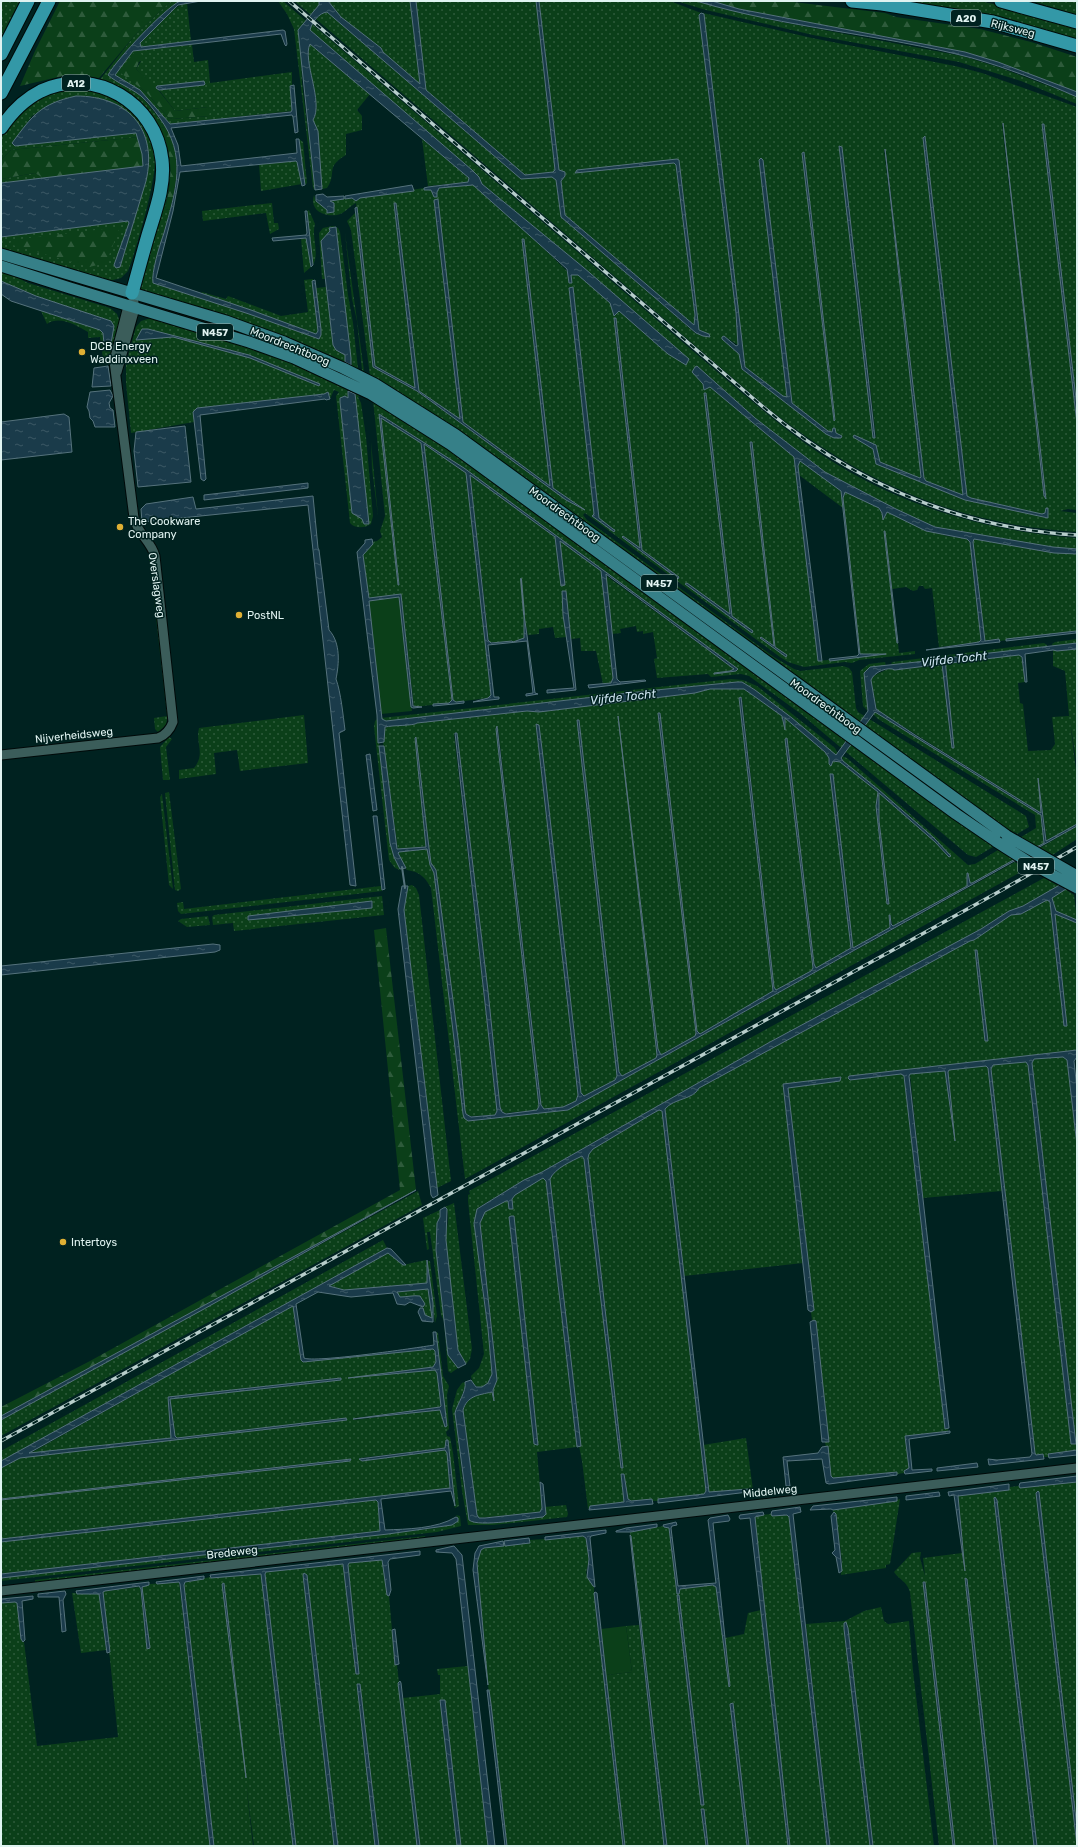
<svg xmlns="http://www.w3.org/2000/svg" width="1078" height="1847" font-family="Rubik,sans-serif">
<defs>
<pattern id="grass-dots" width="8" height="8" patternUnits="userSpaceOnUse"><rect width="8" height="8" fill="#0b3f19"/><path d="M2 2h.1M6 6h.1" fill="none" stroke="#2e5b3b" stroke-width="1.8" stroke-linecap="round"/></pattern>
<pattern id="forest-firs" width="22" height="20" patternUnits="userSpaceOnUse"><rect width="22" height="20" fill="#0b3f19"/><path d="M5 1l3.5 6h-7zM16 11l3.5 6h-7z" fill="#2e5b3b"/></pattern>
<pattern id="water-ripples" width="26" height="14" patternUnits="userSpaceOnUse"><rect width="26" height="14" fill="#1a3b4a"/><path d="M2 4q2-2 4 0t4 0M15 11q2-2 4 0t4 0" fill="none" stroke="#3b5865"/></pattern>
</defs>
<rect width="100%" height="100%" fill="#002220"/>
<path fill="url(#grass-dots)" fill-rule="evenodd" d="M1,1h19l-19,36z
M171,1h9c-16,8 -63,58 -72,74l23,14 11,8 24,30 -6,1c14,27 11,53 5,81l5,1 -10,36 -7,37 96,31 70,25 2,-4 -5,-47 10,-1 7,58 6,7 6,3v7l-2,2 -204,-73 29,-114v-22l-7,-20 -63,-53 37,-47z
M278,1h5l23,20 -6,6 2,56 13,107 -2,-2 -19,-159 -7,-15z
M294,1h25v4l-8,10z
M328,1h82l10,84 -37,-33 -2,-4 -40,-31z
M416,1h120l19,169 -2,2 -29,3 -98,-85z
M539,1h131l31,12 35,300 2,32 -14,-9 -2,1v2l17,15 3,15 89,68h12l-15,-6 -36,-28 -29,-243 -3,-2 27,239 -4,-1 -38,-29 -42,-354 109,25 143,28 27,7 95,34v300l-33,-283h-2l35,300v86l-9,-1 -8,2 17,2v19c-123,-8 -218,-51 -313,-127l-448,-386 7,-6 4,-1 194,167 31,-2 4,3 5,37 134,116 8,3 6,-2 -10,-3 -20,-170 -104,12 99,-10 2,2 19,150v9l-1,2 -129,-111 -4,-34 4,-5v-4l-6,-2zM1002,124h1l43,375 -2,-3zM925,136l42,360 4,2 71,16 3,-1 1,-5 2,10 -83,-18 -89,-36 -3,-15 -19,-14 22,10 4,17 40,16 2,-1 -38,-327 2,1 38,327 2,3 37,14 -40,-357zM842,146l34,291 -1,1zM804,152l31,268 -1,1 -32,-268z
M676,1h20l80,20 186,35 36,11 69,26 10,4v7l-56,-23 -62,-19 -146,-27 -107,-25z
M893,1h87l48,11 49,14v13l-83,-22z
M1032,1h45v14z
M187,3l4,38 -50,6 -1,-2v-2c12,-12 31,-37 47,-40z
M312,24l424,364c28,23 55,47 86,67 77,51 164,76 255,83v11l-24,-2 -118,-20 -39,-18 -71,-37 -70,-54 -58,-52 -2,1 -3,5 15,15h3l84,70 24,204 67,-7h-25l-17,-156 2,-6 34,16 5,11 3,-7 59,24 22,3 2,3 11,98 -1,2 -41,5 -7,-59 -7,1 -2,-3h-4l-2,4 -4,1 -7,-4 -14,2 -7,-58 12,112h1l1,10 16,-2v3l-56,6 -7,3 -7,-1 -41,5 -16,-5 -8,-5 -195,-144 -2,2 4,5 187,137 20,12 6,2 43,-5 6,2 3,4 4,36 2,4 168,104 3,11 -12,7 -2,-1 2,-1 -5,1 -8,-4 -232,-172 -18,-9 -384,-272 -19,-146 -4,-9 9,-9 18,156 42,23 150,109 18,10 -31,-22 -29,-249h-2l28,247 -87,-64 -26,-223 -3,1 26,220 -41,-29 -23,-188 -2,1 21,184 -40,-22 -19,-163c-6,3 -12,11 -19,12 -13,2 -28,-5 -23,-20l2,6 11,9 1,3 6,-1 -5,-11c9,-1 20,-5 27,0l4,-3 64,-10v2h7l3,7 5,-9 34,-3 39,33 59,57h7l32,28 6,10 3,-2 49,43 21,7 -106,-94 -101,-83 -3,-7 -169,-147zM569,287h4l26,231 14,11 1,3 -22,-16 2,-2zM614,318h2l26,232 36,27 -1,2 -55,-42 18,12zM705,393h1l26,223 21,15 -67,-48 44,31zM751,442l24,205 11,8v2l-26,-19 1,-1 13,9z
M310,44l60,50 -13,16 5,6v14l-16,4v21c-22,13 -8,17 -19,33l-5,1 -4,-58 -5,-11c11,-18 -11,-59 -3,-76z
M192,45l2,17 14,-2 2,23 82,-11v13l-2,1 2,25 -122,13 -30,-33 -26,-16 19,-24zM141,61l-5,8 20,19 1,-2 48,-4 -1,3 -45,5 16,21 33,-4 1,9 -37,3 -4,-2 -22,-25 -27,-21z
M69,89c33,1 54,8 73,36 6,8 11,17 13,27 3,24 -18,95 -27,119l-7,7 -12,3 -108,-32v-12l127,-16 1,2 -9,44 26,-86 -4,-53 -50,-32h-16l-17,4 -27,16 -20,28 3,2 121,-13 3,4 -128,13 -10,10v-22l18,-23 19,-16 16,-7z
M299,139l4,3 4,41 -2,2z
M422,139l47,39 -1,4 -40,4z
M296,161h1l5,23 -41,7 -2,-27z
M35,173l8,5 -42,5v-4z
M272,203l2,20h4l1,6 -9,5 -4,-21 -63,8 -1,-10z
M309,210l6,14c-4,13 5,29 -2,41l-6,-54z
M333,226l5,2 2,4 8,63 5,28 5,46 -6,-3 -16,-139 -6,1v3l-9,10 4,38h-3l-3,-46 4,-5z
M345,233c6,46 13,92 19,138l-2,-1 -5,-49 -5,-22z
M301,238l7,1 3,28 -7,6z
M7,259l97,29 -2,6 -97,-31z
M4,271l24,12 82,25 7,6 3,8 -8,34 -9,3 -3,-22 -12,1v-6c-11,-6 -28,-17 -41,-8l-6,-13 59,19 3,3v9l8,-21 -75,-25 -35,-15v-9z
M313,279l5,53 -2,2 -115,-40 1,-2 24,7 2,-3 53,20 27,-4 -4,-32z
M166,311l40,12 36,7 104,43v4l-181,-64z
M151,318l101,29 48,17 47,22 1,11 -5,-2 2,1 -5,6 12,111 10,6 -7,-129 5,3v3l-2,1 3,6 5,34 7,79 -2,8c-6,4 -16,5 -21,-1l-14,-127 3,-4 -5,-2 -4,9 -2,-7 -4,2 -127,14 -4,4 1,10 -63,11 -5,-50v-19l10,-37 5,-6zM142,329h6l101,26 71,30 -1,1 -69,-28 -77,-21 -36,3z
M386,395l46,29 571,414 -3,2z
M373,400l43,26 367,266 21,19 36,23 149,108 4,5 -17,10 -8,-2 -167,-141 -52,-38 -8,-2 -30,3 -3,-3 -51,4 -3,-19 3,-1 -4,-26 -10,2v-3l-6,1 -1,-6 -16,3 1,4 -9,1 -7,-59 129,94 -4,2 -16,2 22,-2 2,-2 -274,-201 -84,-54 18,171h1l-18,-168 40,25 31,259 -3,2 -35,4 -13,-112 -32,3 -6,-43 10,-11 -1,-2 5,-1 5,-4 -2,-6 5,-15z
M371,442l7,74 -6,-47z
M424,444l42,28 25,224 -3,2 -32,4 -3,-2z
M800,461l41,30 2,17 -44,-33 -1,-12z
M470,475l85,62 6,49 4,-1 -5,-44 41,30 12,107 -2,5 -8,1 -7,-33h-15l-1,-13 -9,1 -4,-32 -4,-3 4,33 -12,1 -2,-11 -14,2v5l-11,1 -4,-20 1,23 -13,4h-23z
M974,539l80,14 23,1v78l-78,9 -1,-2 -13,2 -12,-99z
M149,557h2l17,156 -2,12 -8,7 -3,-3 -1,-11 13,-2z
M1077,639v4l-24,4 -1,-3 3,-2z
M1044,643l3,2v2l-101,12 1,3 4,1 67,-9 3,2 4,26 -7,1 2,20 3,1 5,47 23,-1 4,-6 -3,-27 17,-1 -4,-45 -12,-5v-16l4,1 20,-2v118l-7,-46 7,57v46l-30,17 -9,-63 3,35 -164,-103 -6,-30 2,-4 19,-9 3,3 48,-5 10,83 -8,-89 -54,6 1,-3z
M885,662l1,4 -22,7 4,38 -5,-5 -3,-35 9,-7z
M731,679l12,1 14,6 78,62 3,6 -3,1 -43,-37 -37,-28 -13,-8 -32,2 34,5 6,2 32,25 3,13v-11l40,34 4,6v7l4,-4 7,1 38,30 -1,3 2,43 8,66 -8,-83v-28l56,49 10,11 5,2 -40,-38 -67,-56 -1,-5 5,2 121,107 7,-1 23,-14 16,10 -121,66 -3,-11 -1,3 1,9 -1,1 -36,20 -20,-174 8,96 10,78 -33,20h-3l-30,-229 28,230 -2,2 -35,19 -2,-3 -32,-289h-3l34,293 -73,43 -3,-3 -38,-318 37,320 -1,3 -34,19 -3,-5 -40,-333 39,338 -1,3 -34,18 -3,-4 -42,-350 40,354 -2,4 -31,16 -3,-3 -37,-328 -5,-40 -3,1 42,369 -2,6 -13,6 -21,2 -44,-382 -2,2 43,377 -2,4 -33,3 -4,-6 -12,-116 -32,-259 -2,2 43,377 -2,4 -26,1c-8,-6 -9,-37 -9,-47 -7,-66 -17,-132 -24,-198l-5,-8 -2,-15 -13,-110h-1l12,108 -29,4 -15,-108 1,-13c10,-8 26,-1 33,-6l110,-12 12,1 156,-19 7,-3v-5l-316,36 -5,-3z
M875,712l166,103 3,28 -7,4 -16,-10 15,-9 -1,-13 -157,-96 -5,-5z
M304,715l4,48 -68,8 -3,-21 -23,3 2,21 -37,5v-9l15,-2c12,-15 1,-24 5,-40z
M377,719v7l13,117 4,14 6,13 -5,-2 -6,-8 -15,-133 1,-6z
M169,737l3,2 -6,8 4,33h-7l-3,-33z
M169,792l12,97 -3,2 -3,-1 -10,-97z
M162,794l11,95 -4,-4 -9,-88z
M1077,826v13l-23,15 -1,1 -13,-7z
M427,849l3,16 4,8 29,241 1,4 8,3 96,-11 447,-248 11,7 -561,310 -34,-291c-6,-11 -11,-16 -24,-18l-9,-17 1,-1z
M1044,878l15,8 -36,20 -14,5 -28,18 -211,113 -228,130 -18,8 -45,27 -2,2 5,80 6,40 4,45c-2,7 -4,12 -12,14l-7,-4 -2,-8 8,-8 5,-14 -16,-153v-6l2,-1 -1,-3z
M412,885l4,3 3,7 32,286 -14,7 -33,-278 4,-24z
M381,886l1,5 -201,23 -3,-3 -1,-8 6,-1 1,7z
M1065,889l9,6 3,25 -21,-9 -4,-13z
M382,896l2,19 -150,16 -1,-8 -20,2 -1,-8 2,-2zM373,903l-1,5 -124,12z
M1047,900l3,2 14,124h3l-12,-112 22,9v127l-227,26 -2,2 2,2 51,-6 3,2 41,353h3v2l-43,5 4,32 -5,5 -7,1 -1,-2 -63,6 -2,-2 -4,-30 -1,1 -1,-5 4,-1 -13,-120 -4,-1 -1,-8 3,-2 -26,-222 53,-11 -58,7 20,179 -119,13 -19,-167c9,-11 28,-9 34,-21l271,-147 4,-1 37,-25 10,-1zM976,949l1,1 10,91h-2z
M208,916l2,9 -23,2 -9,-6 3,-2z
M1063,1057l4,3 10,85v305l-28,4v3h-5l-1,-3 -7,1 -1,-2 -44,-384 2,-4 33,-3 2,3 43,379h4l-43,-381 2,-4z
M986,1066l2,2 14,123 -79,7 -13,-124 35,-3 9,69 -6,-68 1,-2z
M659,1110l4,2 43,379 -1,3 -47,5v2h-5l-1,-2 -21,2 -3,-2 -4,-25h-3l3,28 -34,4 -2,3 -6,-48 -3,-15h2l-31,-267c5,-11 22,-18 31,-23l3,3 37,309 2,-1 -35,-309 1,-4 4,-5z
M543,1178l3,3 31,266 -40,5 5,57 -2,3 -61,6c-5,-5 -16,-95 -16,-108 4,-14 16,-16 29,-18l1,9v-11l4,-10 -17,-161 4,-7 19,-11 9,-2 6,-7z
M418,1191l4,14 -421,231v-16z
M454,1203l18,146 -2,10 -4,5 -8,-14c-4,-36 -11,-73 -12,-109 -1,-10 6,-26 -1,-34z
M440,1210v7l-3,6 -1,27 12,105 10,13 -7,5 -3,-2 -4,-50 -3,-6 -11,-83h-3l2,17 -2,1 -4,-32z
M383,1240l4,8 -386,213v-10z
M388,1253l15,12 23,-5 3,24 -2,-1 -83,7 -15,-5z
M427,1261h3l7,55 -2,7z
M429,1289l3,25 -1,4 -6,-3 -2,-9 -17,-8 -6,-1 -3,-5z
M294,1305v15l7,40 2,2 130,-13 2,2 1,11 -3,5 -85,11 87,-8 2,3 5,33 -2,1 -86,11v2l86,-10 3,7 1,10 3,-1 -11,-94 2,1 5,43 6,10 -2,9 2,34 -3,3 1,4 3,1 3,16 6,53 -4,2 -1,-3 2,-1 -10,-58 -1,2 -86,10 3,3 83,-11 2,3 3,35 -449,51v-39l349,-39v-2l-349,40v-31l19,-10 327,-38 -1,-2 -169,20 -2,-2 -5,-37 171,-19v-2l-173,19 3,41 -142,16z
M465,1382v5l-10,26 7,63 8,44 2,2 15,1 59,-9 -1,-7 21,-2 2,9 -1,3 -74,8h-25l-6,-34 -10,-82 5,-19 5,-7z
M746,1438l7,52 -44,3 -6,-48z
M1077,1482v346l-38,-336 -3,1 41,353h-40l-40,-348 -2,-1 -1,2 40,347h-37l-30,-267 -2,-1 29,268h-39l-30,-264h-2l30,264h-14l-29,-254c-4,-12 -10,-11 -16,-20l18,-19 9,-1 -1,6 5,18 -2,-18 39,-5 2,17 -6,-74 51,-6 1,-3 9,-1 1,2z
M900,1499l-10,65 -4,1v3l-45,7 1,-14 -6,-47 -3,-1v-3l64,-9v-1z
M376,1500l2,2 2,29 -379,43v-32z
M771,1514l1,2 15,-1 2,2 38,329h-37l-21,-186 -2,1 21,185h-39l-16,-143 -3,1 17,142h-39l-4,-37 -3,1 5,36h-39l-37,-314 34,-6 5,2 8,66 3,-5 33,-4 3,2 13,100 -4,-49 19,-4 4,-21 13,-3 -9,-94zM678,1595l26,209 -3,1 -24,-209z
M456,1515l4,1 1,10 -24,6 -436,49v-3l436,-50 18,-4 3,-6z
M425,1536l1,3 -391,45v-4z
M583,1536l3,3 3,20 -3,14 8,14v6l29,253h-116l-19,-161 -11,-114 1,-18 6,-5 19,-2v-3l2,3 25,-3v-3l15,-1 1,1z
M382,1560l5,35 2,1 6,68 2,1 20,181h-38l-19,-162h-3l18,162h-37l-31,-271h-4l31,271h-38l-31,-272 1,-2 77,-9 13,111h3l-11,-109 1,-2z
M261,1573l32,273h-39l-8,-63 7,63h-39l-30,-263 26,-6 1,1zM224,1583l22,194v1l-23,-194z
M179,1582l31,264h-209v-243l14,-1 2,1 4,36 3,3 13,104 81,-9 -15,-145 2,-1 35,-4 7,62 3,-3 -8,-59 8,-3z
M72,1593l27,1 7,56 -25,3z
M881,1607l3,14 4,3 21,-3 4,50 21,175h-61l-26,-223 -3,6 26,217h-40l-24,-222 39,-3 19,-10z
M639,1625l25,221h-39l-19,-171 26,-3 -6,-46z
M468,1666l20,180h-27l-17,-146 -4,1 17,145h-37l-17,-148 37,-4v-19h-2l-1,-6z"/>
<path fill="url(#forest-firs)" d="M60,1h111l-36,34 -36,43 -28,-4 -51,12 15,-35z
M712,1h73l100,12 11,4 84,12 51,13 46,15v35l-79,-30 -33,-10 -226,-43z
M139,52l3,3 -6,14 19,17 20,25 33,-4 2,4 -1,5 -37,3 -4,-2 -22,-25 -24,-18 -3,-3 15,-18z
M166,127c16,28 11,53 4,83l-5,-1c7,-28 9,-54 -5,-81z
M139,137l3,17 1,12 -100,12 -8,-5 -34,6v-19l10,-10z
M120,227l-14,36 -17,4 -80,-23 4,-4z
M386,928l30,262 -415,226v-9l89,-46 310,-171 -26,-260z"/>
<path fill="#0b3f19" d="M399,596l13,115 -31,3 -12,-113z
M626,1626l6,46 -26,3 -5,-46z"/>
<path fill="url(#water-ripples)" stroke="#55727c" d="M180,1h21l-23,4 -38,38 1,4 142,-17 2,1 2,13 -1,2 -1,-1 -4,-11 -148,17 -18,24 25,15 30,34 121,-12 1,-2 -2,-24 4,-1 4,47 -3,1 -2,-16 -1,-2 -121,13 7,17 3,21 116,-13 -1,-14h3l6,46 -3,1 -5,-24 -1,-1 -116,11 -7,39 -17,67 95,32 65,24 2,-3 -6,-50 3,-1 6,49v6l-2,4 -70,-25 -96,-31c-2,-10 7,-39 11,-50 12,-43 24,-77 -5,-116 -5,-7 -11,-15 -18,-21 -10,-8 -24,-13 -33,-21 9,-16 56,-66 72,-74z
M319,1h9l13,16 40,31 2,4 37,32 -10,-83h6l10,89 99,85 28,-3 2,-2 -19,-169h3l20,169 6,2v4l-4,5 4,34 129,110 1,-10 -19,-150 -2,-2 -99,10 2,-3 100,-11 2,1 20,170 10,4 1,3 -7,-1 -7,-3 -135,-116 -5,-37 -4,-3 -31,2 -194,-167c-8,1 -15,10 -17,18l162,140 7,7 3,7 101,83 106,92 -3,6 -18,-11 -49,-43 -5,5 -4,-13 -32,-28h-7l1,8h-3l-2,-14 -94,-84 -34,3 -2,4v5h-3l-3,-7h-7v-2l4,-1 40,-5 1,-4 -159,-134c-8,16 14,58 3,76l5,11 4,58 -7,1 -17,-160 21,-25z
M696,1h16l27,8 226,43 33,10 74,28 5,2v5c-34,-15 -70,-29 -105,-39 -91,-24 -186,-30 -276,-57z
M701,13l3,1 41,353 38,29 4,1 -28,-237 2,-2 2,2 29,243 36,28 4,1 1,-4h2l1,5 6,3 -1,2h-7l-8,-4 -84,-65 -3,-15 -17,-15v-2l2,-1 12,10 2,-1 -2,-32 -37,-298z
M204,81l1,3 -1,1 -45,5 -3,-2 1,-2z
M76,96c52,0 82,33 70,85l-26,86 -4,1 -2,-3 15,-42 -1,-2 -127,16v-54l142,-17 -1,-12 -6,-21 -121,13 -3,-3c21,-28 28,-39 64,-47z
M1003,123l43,376 -2,-3z
M1042,124h2l33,283v17z
M925,136l42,360 4,2 71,16 3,-1 1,-5h2v10l-83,-18 -89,-36 -3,-15 -20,-12 1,-2 22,10 4,17 40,16 1,-1 -36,-328 39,329 2,3 37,14 -40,-357z
M839,146l3,1 33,291h-2z
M804,152l31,268 -1,1 -32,-268z
M412,185l2,6 -54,7 -4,3 -4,-3 -7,1v-3z
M323,194l4,3 17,-1v3l-14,2 4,2v9l-7,1v-3l-11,-9v-6z
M438,199l25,223 87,64 -28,-247h2l29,249 32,22 -19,-10 -149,-109 -44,-24 -18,-159 2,-1 18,159 40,22 -21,-185h2l23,188 41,28 -26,-219z
M305,211h2l6,54 -2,2 -5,-29 -33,3 -1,-3 34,-3 1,-2z
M336,227l15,131v7l-6,-3v-7l-9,-5 -3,-5 -12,-104 9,-10 -1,-3z
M1,281l35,15 75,25 3,5 -3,18h-7l-1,-11 -3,-3 -89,-29 -10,-7z
M573,287l26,231 14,11 2,1 -1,2 -22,-16 2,-2 -25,-226z
M614,318h2l26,232 37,27 -1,2 -56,-42 1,-1 17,12z
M142,329h6l101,26 71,29 -1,2 -69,-28 -77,-21 -37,3z
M108,366l3,20 -19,1 2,-19z
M697,366l58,52 70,54 71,37 39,18 118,20 24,2v5l-23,-1 -80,-14 -1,3 12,99 14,-2 1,3 -74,8 53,-8 2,-2 -11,-98 -3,-3 -41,-8 -39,-19 -4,8 -1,-7 -3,-5 -34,-16 -2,6 17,156h26l-56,7 -1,-2 28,-3 2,-2 -18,-163 -41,-30 -2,5 24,195h-4l-24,-204 -84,-70 -6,3 -1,-6 -11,-12 3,-5z
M110,390l3,6 -4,7 1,5 3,2 2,17h-20l-2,-6 -3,-3 -1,-7 -2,-4 3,-15z
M348,391l7,3 1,8 13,122h-5l-2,-5 -10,-6 -12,-111v-4l5,-2 3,2z
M328,392l2,7 -4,1 -1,-1 -125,16 6,64 -2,2 -3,-2 -8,-67 4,-4 127,-14z
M704,393h2l26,223 21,15 -1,2 -67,-49 2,-1 43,31z
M64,414l5,3 3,35 -71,8v-38z
M379,414l85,54 274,201 -2,2 -22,3v-1l16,-2 4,-2 -128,-95 11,105 3,3 25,-2 1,1 -57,7 -1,-3 23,-2 2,-5 -12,-107 -41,-30 5,44 -4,1 -6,-49 -85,-62 18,165 3,3 21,-2 1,1 11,-4v-24l11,79 3,1 -12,2v-2l7,-1 -6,-52 -39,4 6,52h5v2l-26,3 15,-4 3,-3 -25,-222 -42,-29 29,256 3,2 8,-1v2l-31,3v-2l16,-1 3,-3 -31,-257 -40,-25 18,167h-1z
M185,426l6,56 -53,5 -4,-36 2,-19z
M750,442h2l23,205 12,8 -1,2 -26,-19 1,-1 13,9z
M308,483v5l-104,12v-5z
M313,496l5,52 1,2 10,80c12,13 10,34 7,49 5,14 7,36 9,51l-6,3 17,153 -6,-1 -42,-380 -166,17 -1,-13 5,-5 47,-7 3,12z
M884,531h1l13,112h-1z
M372,539l1,5 -10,11 6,43 32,-4 12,112 9,1 -9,1 -2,-1 -12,-110 -30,4 13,118 4,2 260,-30 91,-9h5l13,8 37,28 44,37 32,-44 -4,-38 6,-6 75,-8 9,89h-2l-10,-84 -47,6c-7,-4 -21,2 -24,10l5,29 39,26 126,78 -3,-35 8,63 31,-17v2l-509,284 -100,11 -4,-3 -1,-4 -29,-241 -4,-8 -3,-16 -28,3 -1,1 8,15 -6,1 -6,-12 -4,-14 -11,-97h5l13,103 29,-2 -11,-109 1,-1 13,111 2,15 5,7 23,176 6,64 1,4 5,3 24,-2 2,-4 -42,-378h2l31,258 12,116 2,5 4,2 31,-4 2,-4 -43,-377 1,-3 44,379 3,4 19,-2 13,-6 2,-6 -42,-371 3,1 5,40 37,328 3,3 31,-16 2,-4 -40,-356h2l40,352 3,4 34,-18 1,-3 -39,-339 40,333 3,6 34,-19 1,-3 -38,-320h2l37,318 3,3 73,-43 -34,-293 2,-1 33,290 2,3 35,-19 2,-3 -28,-229 2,-1 27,226 2,4 35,-20 -21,-174h3l20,174 36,-20 1,-1 -1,-12h1l1,9 2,2 74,-40v-13h1l2,10h2l72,-40 -3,-28 -166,-103 -34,46 2,3 36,29 55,48 17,18 -2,1 -14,-15 -56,-49v28l10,83h-2l-11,-98 2,-14 -38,-30 -7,-1 -2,5 -2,-2v-6l-4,-6 -40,-34v12l-3,-14 -38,-27h-34l-15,4 -156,19 -12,-1 -110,12c-3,3 -24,2 -32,4l-1,15 -6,1 -1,-28 -20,-163 8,-9v-3z
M562,591h4l10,99 -29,3v-3l27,-2 -11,-73z
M1076,631v2l-70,8v-2z
M1077,643v6l-20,2 -4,-1 -28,4 2,28h-2l-3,-25 -3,-2 -68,8 -4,-1 -1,-4z
M370,754l7,56 -4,1 -7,-56z
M373,816h4l8,73 -3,1z
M1077,875v7l-25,16 4,13 21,9v3l-22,-9 12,112h-3l-14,-124 -3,-2 -26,14 -10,1 -37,25 -4,1 -271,147c-6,12 -25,10 -34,21l44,383 39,-3v3l-90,11v-4l46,-5 2,-3 -44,-380 -3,-1 -9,5 -57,34 -4,5 -1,4 35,310h-2l-37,-309 -2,-3c-10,5 -27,12 -32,23l31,267 -4,1 -31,-266 -3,-3 -28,17 -3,4 1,10h-4l-1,-8h-2l-21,11 -5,11 17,157 -4,10 1,11 -2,-9c-14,3 -25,4 -29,18l14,105 2,3h6l55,-6 2,-4 -2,-26 3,2 3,30 -3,3c-14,1 -64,11 -74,3l-14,-107c2,-9 12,-22 10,-31l6,-2 5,7h6l6,-4 4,-9 -4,-45 -14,-106 3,-14 47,-29 18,-8 228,-130 211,-113 28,-18 14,-5z
M402,886h6l-4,24 34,285 -5,3 -2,-3 -33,-286z
M372,901v7l-124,12v-4z
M213,944l7,1v5l-5,2 -214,23v-9z
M975,950h2l11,91h-3z
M1077,1050v7l-3,4 3,29v55l-10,-85 -4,-3 -29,2 -2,4 44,381h-5l-43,-379 -2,-3 -33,3 -2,4 44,384 1,2 7,-1 1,5 -55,6 -1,-6 9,1 33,-3 2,-3 -44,-386 -2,-2 -37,4 -1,2 7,69 -10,-70 -35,3 -1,2 40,352 -4,1 -41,-353 -3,-2 -51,6 -2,-2 1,-2z
M841,1077l-1,4 -52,7 26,222 -3,2 -3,-2 -25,-226z
M416,1190l-212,119 -203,111v-4z
M445,1207l2,2 -1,31 12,110 8,14 -8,4 -10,-13 -12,-105 1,-27 3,-6v-7z
M511,1216h3l24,229h-1l-3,-1 -25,-227z
M387,1248l4,1 15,16h-3l-15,-12 -59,33 15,4 83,-7v-23l6,43v19l-11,-1 -4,-9 2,-4h3l2,7 7,3 -4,-29 -31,3 3,5c7,0 13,-2 20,-1l5,8 -2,3 -13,-5 -5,3 -8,-1 -4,-11 -42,4 -33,-5 -22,12 8,54c10,5 112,-10 130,-13l-1,-13h3l11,94 -2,1 -5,-17 -87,9 87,-12 1,-1 -4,-33 -2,-3 -87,8 85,-11 3,-5 -1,-11 -2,-2 -130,13 -2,-2 -8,-54 -264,147 142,-15 -3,-41 173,-19v2l-171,19 5,37 2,2 169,-20 1,2 -327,38 -19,10v-7z
M814,1320l2,1 13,121h-7l-12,-120z
M950,1431v2l-41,6 3,31 20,-1v2l-27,3 -1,-3 5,-3 -4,-32z
M446,1440h2l7,66 -4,-15 -70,8v2l4,29c22,-1 51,-1 71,-13l2,1v3l-6,4 -64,9 -387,44v-4l379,-43 -2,-29 -2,-2 -375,42v-3l449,-51 -3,-35 -2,-3 -83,11 -3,-2 86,-11z
M828,1446l3,30 2,2 64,-6v3l-68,9 -3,-1 -4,-24 -35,2 3,25h-4l-3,-29 35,-4 4,-6z
M1077,1450v5l-28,3 -1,-4z
M351,1459l-1,2 -349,39v-1z
M977,1463l1,4 -41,4v-3z
M621,1474h3l4,25 3,2 21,-2 1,5 -64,6 1,-4 34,-4z
M1077,1476v6l-57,6 -1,-2 1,-3z
M1009,1484v6l-51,6 7,75 -11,-76 -5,1 -1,-4z
M1038,1491l1,1 38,336v18l-41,-353z
M939,1492l1,4 -34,4v-4z
M897,1497v4l-64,9 -2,-1 -21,1 3,-4z
M995,1497l2,3 40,346h-3l-40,-348z
M800,1507l1,5 -8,2 37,332h-3l-38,-329 -2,-2 -15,1 -1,-2 1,-3z
M763,1512l1,3 -9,2 35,329h-2l-38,-328 -10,1 -1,-2 1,-2z
M834,1512l2,2 6,57 -3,2 -3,-16 -4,-4 3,-3 -4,-34z
M728,1515l2,4 -1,2 -16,2 17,163 -1,1 -13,-100 -3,-2 -33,4 -1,5h-2l-8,-66 -5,-1 -1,-2 13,-3 1,3 -5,1 -1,2 7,58 38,-3 -8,-63 2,-2z
M657,1524v3l-26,5h-15v-1l10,-3z
M606,1530v3l-15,3 -1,2 5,49 -2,-1 -6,-9 2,-18 -3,-21 -3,-2 -38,4v-3z
M630,1535l1,1 36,310h-3z
M529,1538l1,5 -25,3 -1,-5z
M503,1541l1,5 -20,2 -3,2 -4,13 11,122 -15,-115 2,-17 4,-7z
M454,1546l8,9 33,291h-7l-32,-287 -4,-6 -16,-1v-2z
M420,1551v4l-30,4 -2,3 3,28 -2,6 -2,-1 -5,-35 -33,3 -1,2 11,109h-3l-13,-110 -77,8 -1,2 31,272h-3l-32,-272 -50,4 -1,-3z
M304,1573l3,2 31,271h-4l-31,-271z
M204,1576v3l-19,3 -1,3 30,261h-4l-30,-262 -1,-2 -22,2 -1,-2z
M965,1578l2,1 30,267h-3z
M149,1582v3l-7,2 8,61 -3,1 -6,-60 -2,-3 -34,5 -2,1 7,60 -3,1 -8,-59h-22l-1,-3z
M923,1582h2l30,264h-2z
M224,1583l22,194v1l-24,-194z
M65,1591l1,3 -3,6 3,31 -4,1 -3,-35h-21v-3z
M595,1592l2,1 28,253h-2l-29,-253z
M677,1595h2l25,210h-3z
M33,1596v3l-11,2 3,39 -2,2 -2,-3 -4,-36 -2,-1 -14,1v-4z
M846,1622l2,6 25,218h-3l-26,-217v-6z
M395,1629l4,35 -4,1 -3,-35z
M400,1681l1,2 19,163h-3l-19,-163z
M357,1684h3l19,162h-4z
M487,1690h2l2,14 16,142h-2z
M440,1700h5l16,146h-4z
M733,1703l16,143h-2l-17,-142z
M701,1809h3l4,37h-2z"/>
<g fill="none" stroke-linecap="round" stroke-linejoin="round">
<path stroke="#55727c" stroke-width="2" d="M521,579l3,35
M402,867l3,21"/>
<g stroke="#000a09" stroke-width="11">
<path id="tertiary" d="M117,372l18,-64 -3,-15
M1,755l157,-17c8,-3 12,-8 15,-16l-18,-166c-4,-15 -18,-23 -21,-38l-20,-157 14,-55
M1,1591l1076,-123"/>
</g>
<g stroke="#000a09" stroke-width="13">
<path id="primary" d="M1,254l225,67 58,21 59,26 32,16 81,51 551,401
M1,266l69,22 179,54 45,16 77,36 79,50 506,370 41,28"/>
</g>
<g stroke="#000a09" stroke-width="15">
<path id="motorway" d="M852,1l30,3 111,18 84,24
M1001,1l76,21
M1,54l27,-53
M1,93l48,-92
M1,128c10,-15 24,-29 40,-37 54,-25 115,12 121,69 3,25 -6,49 -13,72 -6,20 -11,40 -17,61"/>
</g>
<use href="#tertiary" stroke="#3b5d5a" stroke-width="9"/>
<use href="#primary" stroke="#368088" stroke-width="11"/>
<use href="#motorway" stroke="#3398a7" stroke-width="13"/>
<g stroke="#b7cdcb" stroke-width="3.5">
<path id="rail" d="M289,1l473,405c91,77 195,122 315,129
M1,1441l1001,-551 75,-43"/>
</g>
<use href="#rail" stroke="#002220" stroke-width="2" stroke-dasharray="6" stroke-linecap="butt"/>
<g stroke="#000a09" stroke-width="13" stroke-linecap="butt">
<path id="primary-bridge" d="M1007,836l70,40
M997,842l33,21 47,25"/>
</g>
<use href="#primary-bridge" stroke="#368088" stroke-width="11"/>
</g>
<g fill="#dfb034" stroke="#002220" stroke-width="1.5">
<circle cx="82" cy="352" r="4"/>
<circle cx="120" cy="527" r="4"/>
<circle cx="239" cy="615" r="4"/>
<circle cx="63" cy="1242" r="4"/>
</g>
<g text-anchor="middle" stroke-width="3" stroke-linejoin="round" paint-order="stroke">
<g fill="#002220" stroke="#9db4b2" stroke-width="1">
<rect x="951" y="10" width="30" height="16" rx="3"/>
<rect x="62" y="75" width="28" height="16" rx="3"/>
<rect x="197" y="324" width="36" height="16" rx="3"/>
<rect x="641" y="575" width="36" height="16" rx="3"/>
<rect x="1018" y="858" width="36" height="16" rx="3"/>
</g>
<g font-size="10" font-weight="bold" fill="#e0f3f1">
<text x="966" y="22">A20</text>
<text x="76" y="87">A12</text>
<text x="215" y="336">N457</text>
<text x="659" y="587">N457</text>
<text x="1036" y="870">N457</text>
</g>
<g font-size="11" fill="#e0f3f1" stroke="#002220">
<text transform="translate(1013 28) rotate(14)" y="4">Rijksweg</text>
<text transform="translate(290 346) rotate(22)" y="4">Moordrechtboog</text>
<text transform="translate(565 514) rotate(36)" y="4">Moordrechtboog</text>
<text transform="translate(157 585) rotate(82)" y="4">Overslagweg</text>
<text transform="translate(826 706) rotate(36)" y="4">Moordrechtboog</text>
<text transform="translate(74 735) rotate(-6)" y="4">Nijverheidsweg</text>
<text transform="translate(770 1491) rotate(-6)" y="4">Middelweg</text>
<text transform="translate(232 1552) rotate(-7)" y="4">Bredeweg</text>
</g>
<g font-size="11" fill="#e0f3f1" stroke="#002220" text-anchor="start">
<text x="90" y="350">DCB Energy<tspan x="90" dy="13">Waddinxveen</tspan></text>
<text x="128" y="525">The Cookware<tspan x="128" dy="13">Company</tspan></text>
<text x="247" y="619">PostNL</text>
<text x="71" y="1246">Intertoys</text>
</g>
<g font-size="12" font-style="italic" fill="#cde4f0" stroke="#002220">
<text transform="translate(954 659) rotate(-6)" y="4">Vijfde Tocht</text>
<text transform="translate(623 697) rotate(-6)" y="4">Vijfde Tocht</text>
</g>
</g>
<rect width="1078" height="1847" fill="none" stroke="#e0f3f1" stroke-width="4"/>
</svg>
